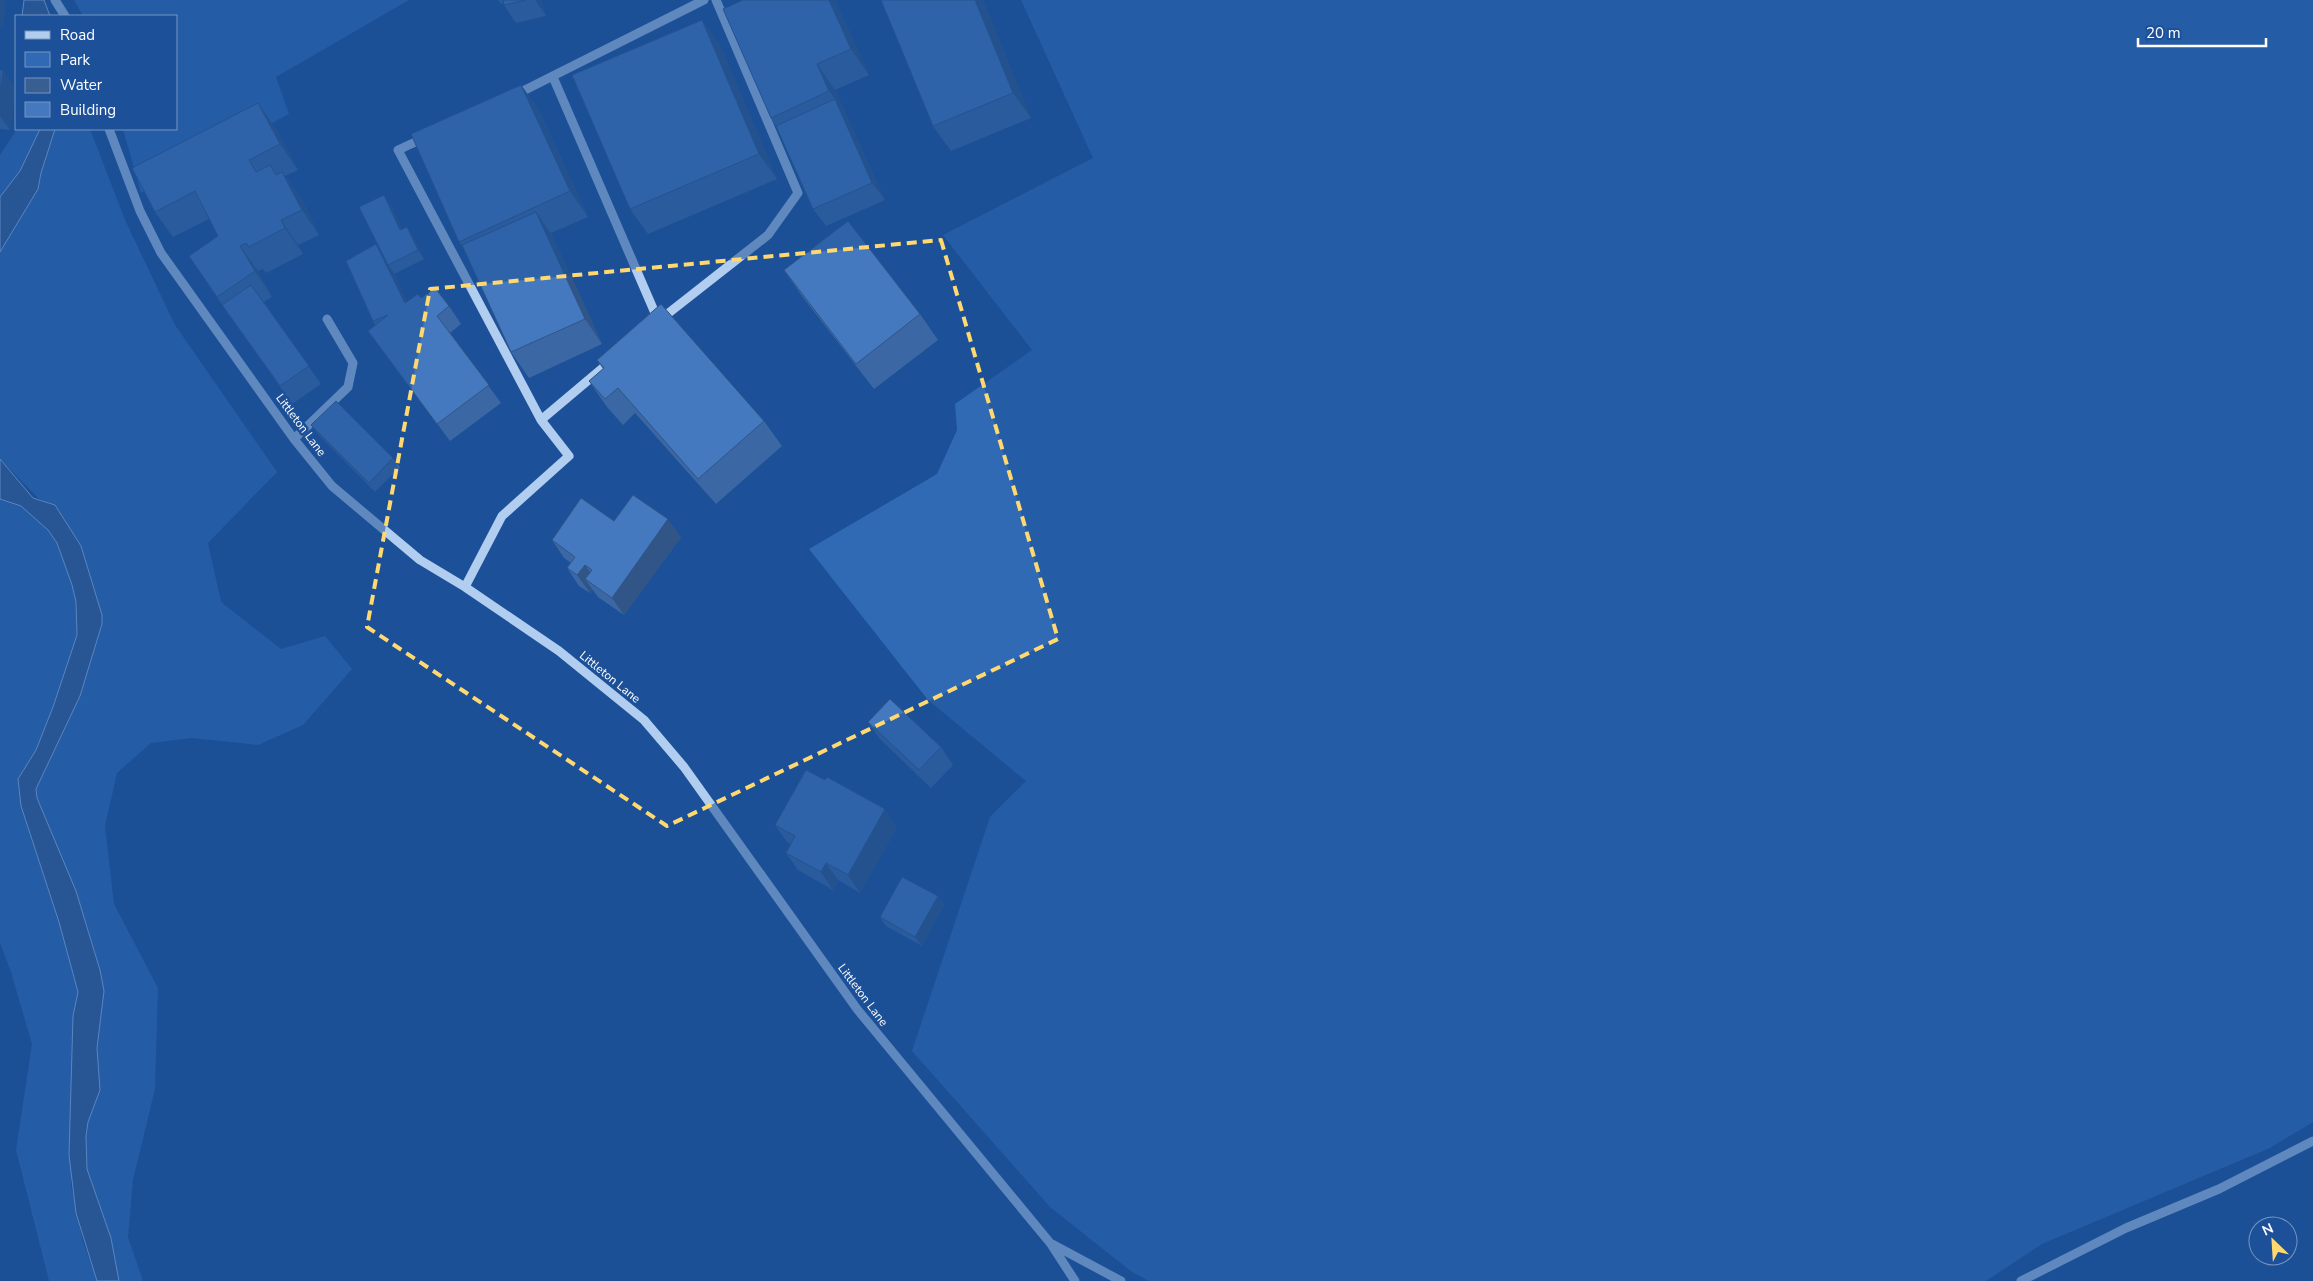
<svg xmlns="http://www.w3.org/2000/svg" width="2313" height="1281" font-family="'Nunito Sans',sans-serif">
<rect width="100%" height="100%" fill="#1c5098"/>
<path fill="#306ab5" d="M74,0h335l-133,77 13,37 -148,79 -18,-64h53v-113h-93z
M1021,0h1292v1122l-43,26 -228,96 -56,37h-837l-17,-9 -82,-65 -138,-156 78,-234 36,-36 -98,-81 -119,-151 128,-75 20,-44 -2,-26 77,-54 -89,-115 150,-77z
M17,129h23l-20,42 -20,26v-42z
M55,129h35l35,91 50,105 102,147 -69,71 13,59 60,47 44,-13 27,33 -49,56 -45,20 -66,-7 -41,5 -34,30 -12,53 9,78 44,84 -3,101 -22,91 -5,57 15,44h-24l-8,-43 -24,-69 -1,-33 2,-14 12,-32 -3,-42 7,-57 -4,-21 -13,-45 -50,-127 -1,-9 44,-93 22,-72 -21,-78 -26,-40 -17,-8 -38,-39v-207l38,-63 3,-16z
M0,499l21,7 27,24 9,13 15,42 4,17 1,33 -24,72 -17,43 -18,29 3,27 38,116 19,70 -5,24 -2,169 12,57 14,39h-48l-33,-131 16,-106 -21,-72 -11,-29z"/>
<path fill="#395e92" stroke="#a5c7f2" d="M24,0h20l6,16h-28z
M40,129h15l-14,44 -3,16 -38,63v-55l20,-26z
M0,459l33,39 22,7 26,41 21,69v9l-22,72 -44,93 1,9 39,93 24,79 4,21 -7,57 3,42 -12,32 -2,14 1,33 24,69 8,43h-22l-21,-68 -7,-58 4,-139 5,-24 -19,-70 -38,-116 -3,-27 18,-29 17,-43 24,-72 -1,-33 -4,-17 -15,-42 -9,-13 -27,-24 -21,-7z"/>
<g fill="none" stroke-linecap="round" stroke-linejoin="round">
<path stroke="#b1cdf0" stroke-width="9" d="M55,0l10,16
M553,77l105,243
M515,95l189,-95
M109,129l31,82 21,42 133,186 38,47 88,74 45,27 94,64 85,69 40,47 173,242 194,235 24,37
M424,138l-26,12 143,270 28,36 -67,60 -37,71
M661,319l107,-84 30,-42 -82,-193
M541,420l70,-59
M294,439l54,-52 5,-24 -26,-44
M1052,1244l69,37
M2021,1281l105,-53 93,-39 94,-48"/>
</g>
<path fill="#3b68a4" d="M498,0h43l5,16 -30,7 -12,-18v-2l-3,1z
M835,0l34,75 -34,15 50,110 -59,26 -13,-17 -37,-83 -5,-8z
M983,0l48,118 -80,33 -18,-25z
M702,20l18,25 57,134 -129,55 -18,-25z
M0,70l15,18 -5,42 -10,-1z
M521,85l18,25 49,107 -37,16 2,4 49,107 -73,34 -18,-26 -47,-104 -5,-6z
M258,103l18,26 22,41 -13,6 15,21 19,38 -21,10 5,9 -37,19 -3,-4 -5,2 14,26 -8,5 57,82 -29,20 -75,-107 1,-61 -9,-17 -36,18 -18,-25z
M390,204l12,25 5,-2 6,9 11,23 -30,15v-1l13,28 14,-3 28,8 12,18 -11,9 51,70 -51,38 -82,-110 7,-6 -2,-4 3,-77 6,10z
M784,270l136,44 18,26 -64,49 -72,-93z
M597,360l167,61 18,25 -66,58 -81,-91 -12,12 -16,-18 -18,-26 14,-12z
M311,425l82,33 7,9 -25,25 -57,-58z
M614,521l67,16 -57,78 -26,-18 -6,-8 -2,4 -11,-7 -12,-18 4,-5 -7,-5 -12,-18z
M868,722l73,25 12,18 -22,23 -51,-49z
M775,825l122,2 -37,66 -22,-13 -5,10 -35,-20 -12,-17 5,-9 -4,-2z
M938,896l6,9 -22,41 -36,-20 -6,-9z"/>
<path fill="#305586" d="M0,0h6l-3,28 -3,-4z
M535,0h6l5,16z
M829,0h6l34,75 -18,-26z
M975,0h8l48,118 -18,-25z
M702,20l18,25 57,134 -18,-25z
M817,64l18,26 50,110 -13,-17 -37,-84 -6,-8z
M3,70l12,18 -5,42 -10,-14v-24z
M521,85l18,25 49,107 -18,-26z
M258,103l18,26 22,41 -18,-26z
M282,172l18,25 19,38 -17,-25z
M384,195l6,9 17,35 -7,-9z
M536,212l17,25 49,107 -17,-25z
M281,220l17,25 5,9 -18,-26z
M407,227l6,9 11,23 -6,-9z
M376,244l12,18v3l6,8 23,48 -12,-18z
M240,246l18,25 14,26 -17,-26z
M668,519l13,18 -57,78 -12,-17z
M585,565l12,17 -12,-3 7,10 -2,4 -13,-18z
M885,809l12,18 -37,66 -12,-18z
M826,863l12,17 -5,10 -12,-18z
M938,896l6,9 -22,41 -7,-9z"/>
<path fill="#4579bf" stroke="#305586" d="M503,0h23l-22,5z
M743,0h86l22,49 -34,15 12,27 -58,27 -48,-109z
M881,0h94l38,93 -80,33z
M702,20l57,134 -129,55 -58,-134z
M0,70h3l-3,22z
M521,85l49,106 -111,51 -48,-108z
M835,99l37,84 -59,26 -37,-83z
M258,103l22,41 -31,16 7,12 14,-7 6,10 6,-3 20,38 -21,10 4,8 -36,19 -3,-4 -6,3 15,25 -38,26 -28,-41 29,-20 -23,-45 -40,21 -23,-44z
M384,195l16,35 7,-3 11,23 -30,15 -29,-58z
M536,212l49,107 -74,33 -49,-107z
M848,221l72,93 -64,50 -72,-94z
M376,244l29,59 13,-9 3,4 14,-10 14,18 -12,10 52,69 -52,39 -69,-93 20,-16 -15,6 -27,-60z
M251,285l58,81 -29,20 -58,-81z
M661,304l103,117 -66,58 -80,-91 -13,11 -16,-18 15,-13 -7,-8z
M336,401l57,57 -24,25 -58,-58z
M633,495l35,24 -56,79 -27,-19 7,-9 -7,-5 -8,10 -10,-7 8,-11 -23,-17 29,-42 33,23z
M890,699l51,48 -22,23 -51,-48z
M806,770l19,10 2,-3 58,32 -37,66 -22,-12 -5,9 -35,-19 9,-17 -20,-11z
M902,877l36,19 -23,41 -35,-20z"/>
<path d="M0 0H2313V1281H0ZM941,240l117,399 -391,187 -300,-199 63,-338z" fill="#1c5098" fill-opacity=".55" fill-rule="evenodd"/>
<path fill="none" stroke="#ffd870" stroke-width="4" stroke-dasharray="10 6" stroke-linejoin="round" d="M941,240l117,399 -391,187 -300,-199 63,-338z"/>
<g text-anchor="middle" stroke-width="5" stroke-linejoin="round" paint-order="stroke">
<g font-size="12" fill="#fff" stroke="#1c5098">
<text transform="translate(301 425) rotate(53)" y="4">Littleton Lane</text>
<text transform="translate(610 677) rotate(39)" y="4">Littleton Lane</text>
<text transform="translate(863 995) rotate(53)" y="4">Littleton Lane</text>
</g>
</g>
<rect x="15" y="15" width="162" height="115" fill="#1c5098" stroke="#7796c1"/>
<rect x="25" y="31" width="25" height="8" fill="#b1cdf0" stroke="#7796c1"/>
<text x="60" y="40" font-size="15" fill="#ffffff">Road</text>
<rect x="25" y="52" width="25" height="15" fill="#306ab5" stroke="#7796c1"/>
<text x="60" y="65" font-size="15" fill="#ffffff">Park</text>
<rect x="25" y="78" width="25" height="15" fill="#395e92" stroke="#7796c1"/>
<text x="60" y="90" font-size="15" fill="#ffffff">Water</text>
<rect x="25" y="102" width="25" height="15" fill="#4579bf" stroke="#7796c1"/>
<text x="60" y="115" font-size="15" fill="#ffffff">Building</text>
<g transform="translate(2273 1241) rotate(335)"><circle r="24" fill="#1c5098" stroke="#7796c1"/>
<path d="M0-4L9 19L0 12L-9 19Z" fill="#ffd870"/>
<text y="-8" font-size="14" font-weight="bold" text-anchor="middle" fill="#ffffff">N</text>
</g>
<path d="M2138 38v8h128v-8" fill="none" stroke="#ffffff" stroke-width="2.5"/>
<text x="2146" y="38" font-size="15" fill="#ffffff" stroke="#1c5098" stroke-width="4" paint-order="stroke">20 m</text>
</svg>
